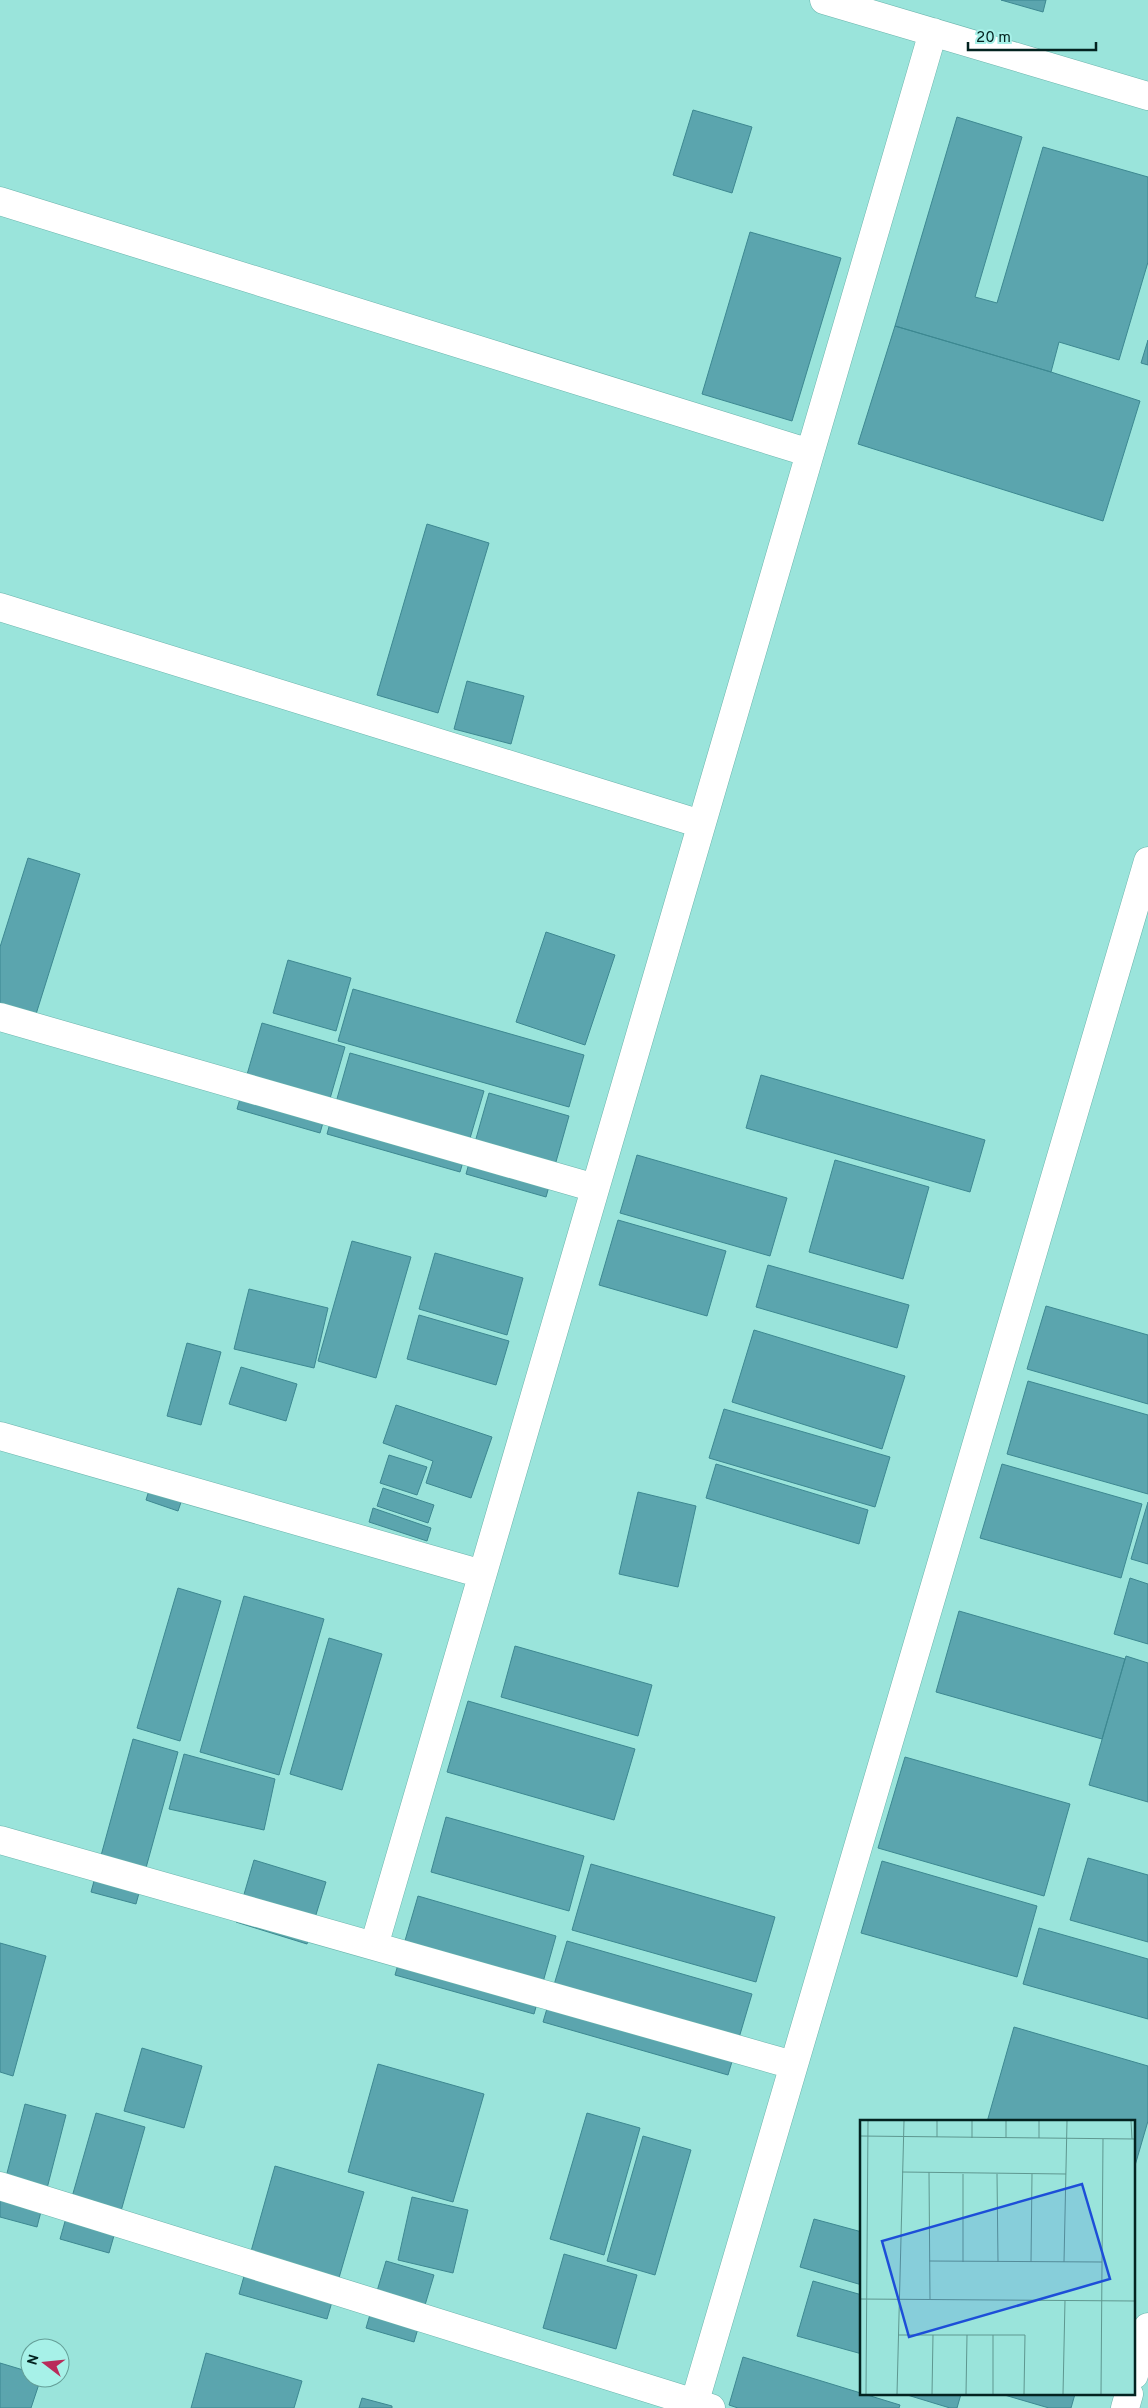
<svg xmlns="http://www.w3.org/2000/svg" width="1148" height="2408" font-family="Overpass,sans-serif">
<rect width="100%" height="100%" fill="#9ae4db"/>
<path fill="#5ba5ae" stroke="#3d8891" d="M1001,0h45l-3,12z
M693,110l59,17 -20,66 -59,-18z
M957,117l65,20 -47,160 22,6 46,-156 105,30v85l-29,98 -60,-18 -8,30 -156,-46z
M750,232l91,26 -49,163 -90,-27z
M895,326l156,46 89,29 -37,120 -245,-77z
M1148,340v25l-7,-2z
M427,524l62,19 -51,170 -61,-18z
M467,681l57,15 -13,48 -57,-15z
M28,858l52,16 -48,153 -32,-10v-70z
M546,932l69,23 -30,90 -69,-23z
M288,960l63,18 -15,53 -63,-18z
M353,989l231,66 -15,52 -231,-66z
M262,1023l83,24 -25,86 -83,-24z
M350,1053l134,38 -24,81 -133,-38z
M761,1075l224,65 -15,52 -224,-64z
M489,1093l80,23 -23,81 -80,-23z
M637,1155l150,43 -17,58 -150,-43z
M835,1160l94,27 -26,92 -94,-27z
M618,1220l108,31 -19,65 -108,-31z
M352,1241l59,16 -35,121 -58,-17z
M435,1253l88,25 -16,57 -88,-26z
M768,1265l141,40 -12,43 -141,-41z
M249,1289l79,19 -14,60 -80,-19z
M1046,1306l102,29v69l-121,-35z
M419,1315l90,26 -13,44 -89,-26z
M754,1330l151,46 -23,73 -150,-47z
M187,1343l34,9 -20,73 -34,-9z
M241,1367l56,17 -11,37 -57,-17z
M1028,1381l120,34v79l-141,-40z
M396,1405l96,32 -21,61 -45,-15 7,-22 -50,-18z
M724,1409l166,48 -15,50 -166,-49z
M389,1455l38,12 -10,28 -37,-12z
M716,1464l152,46 -9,34 -153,-46z
M1002,1464l140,40 -21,74 -141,-40z
M155,1471l33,11 -10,29 -32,-11z
M383,1488l51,17 -6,18 -51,-17z
M638,1492l58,14 -18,81 -59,-13z
M1148,1502v62l-17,-5z
M373,1508l58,20 -4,13 -58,-19z
M1130,1578l18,6v60l-34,-10z
M178,1588l43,13 -41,140 -43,-13z
M244,1596l80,23 -45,156 -79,-23z
M959,1611l166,48 -23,80 -166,-47z
M329,1638l53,16 -40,136 -52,-16z
M515,1646l137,39 -14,51 -137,-39z
M1126,1656l22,7v139l-59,-17z
M468,1701l167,48 -21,71 -167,-48z
M133,1739l45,13 -42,152 -45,-12z
M184,1754l91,25 -11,51 -95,-21z
M905,1757l165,47 -26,92 -166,-48z
M446,1817l138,39 -15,55 -138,-39z
M1088,1858l60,17v67l-78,-22z
M254,1860l72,22 -19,62 -71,-22z
M882,1861l155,45 -20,71 -156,-44z
M591,1864l184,53 -19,65 -184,-52z
M418,1896l138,40 -22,78 -139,-39z
M1039,1928l109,31v60l-125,-35z
M567,1941l185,53 -24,81 -185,-53z
M0,1943l46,13 -33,120 -13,-4z
M1014,2027l134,39v55l-14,48v-47h-147z
M142,2048l60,18 -18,62 -60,-17z
M378,2064l106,30 -31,108 -105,-30z
M25,2104l41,11 -29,112 -37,-10v-17z
M96,2113l49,14 -36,126 -49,-14z
M587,2113l53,15 -36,127 -54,-16z
M643,2136l48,14 -36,125 -48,-14z
M275,2166l89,26 -37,127 -88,-25z
M412,2197l56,13 -15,63 -55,-13z
M814,2219l48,13v53l-62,-18z
M564,2254l73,21 -21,74 -73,-21z
M386,2261l48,14 -20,67 -48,-14z
M813,2281l49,14v59l-65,-18z
M206,2353l96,28 -8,27h-103z
M743,2357l157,48 -1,3h-161l-9,-3z
M0,2363l30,9v6h11l-10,30h-31z
M904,2394h57l-4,14h-7z
M1001,2394h74l-4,14h-22z
M362,2398l30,8v2h-33z"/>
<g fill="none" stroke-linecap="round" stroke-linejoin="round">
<g stroke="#6ab4ac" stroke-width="29">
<path id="minor" d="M824,0l324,96
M0,201l810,252
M0,607l701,217
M0,1017l595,171
M0,1436l482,138
M0,1840l793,225
M374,1946l559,-1914
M0,2186l711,222
M1134,2375l14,-48
M693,2408l455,-1547
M1125,2408l4,-14"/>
</g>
<use href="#minor" stroke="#fff" stroke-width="28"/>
</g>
<g transform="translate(860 2120)">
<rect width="275" height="275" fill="#9ae4db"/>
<path fill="none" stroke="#5e9790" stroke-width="1" d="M77,1v16M112,1v17M146,1v17M179,1v17M271,1l1,18M0,16l275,3M42,52l164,2M69,52l1,127M103,54v88M137,54l1,88M69,141l173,1M171,142l1,-88M204,142l3,-141M0,179l275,2M38,215h127l-1,59M6,274l2,-273M37,274l7,-273M72,274l1,-59M106,274l1,-59M133,274v-59M203,274l2,-94M241,274l2,-255"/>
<path fill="#1d4ed8" fill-opacity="0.15" stroke="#1d4ed8" stroke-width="2.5" d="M222,64l28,95 -201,58 -27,-96z"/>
<rect width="275" height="275" fill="none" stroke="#032320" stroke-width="2.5"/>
</g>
<g transform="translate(45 2363) rotate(286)"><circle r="24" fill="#a7f1e8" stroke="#659f98"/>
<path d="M0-4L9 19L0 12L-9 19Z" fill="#b92b5a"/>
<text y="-8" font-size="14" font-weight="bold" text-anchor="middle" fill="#032320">N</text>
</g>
<path d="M968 42v8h128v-8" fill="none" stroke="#032320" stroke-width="2.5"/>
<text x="976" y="42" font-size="15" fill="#032320" stroke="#a7f1e8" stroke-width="4" paint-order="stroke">20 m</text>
</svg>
